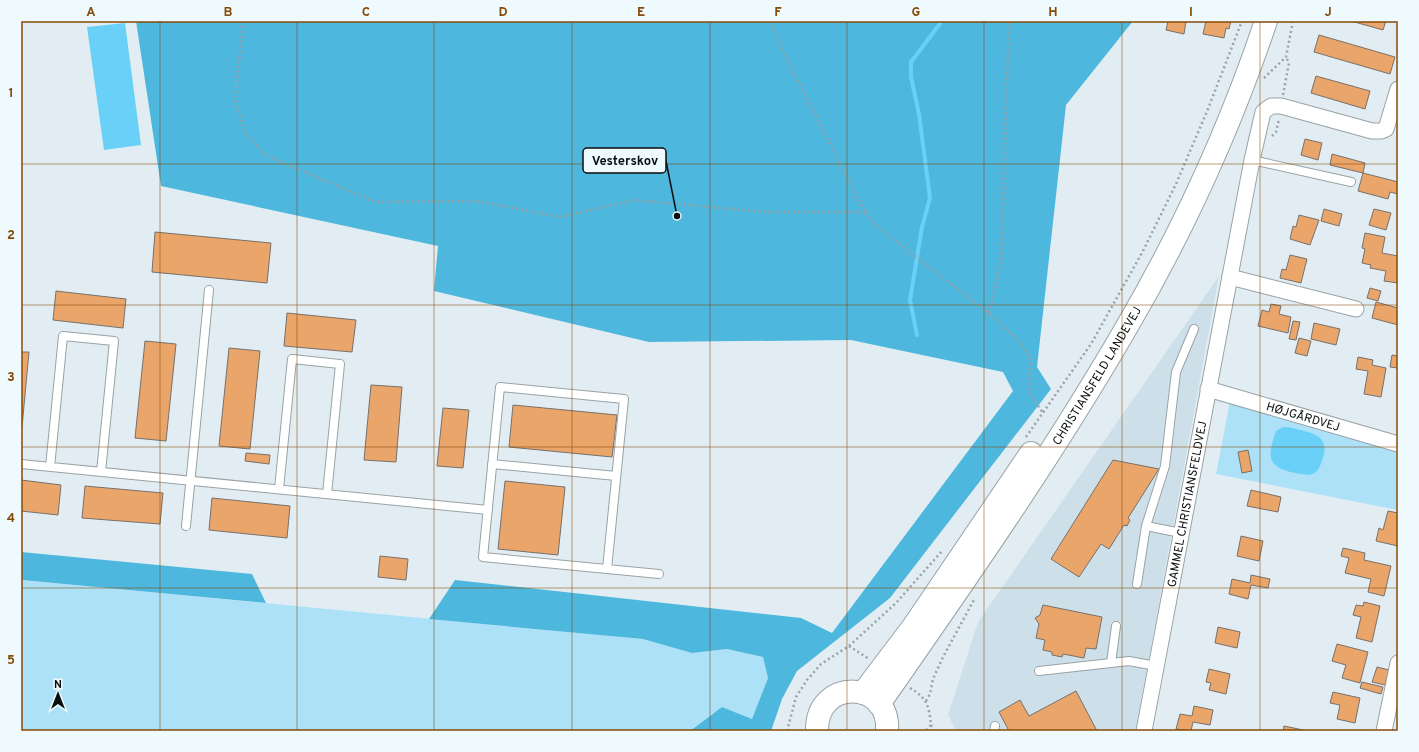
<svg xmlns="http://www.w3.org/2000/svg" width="1419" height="752" font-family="Overpass,sans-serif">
<rect width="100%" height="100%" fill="#e1edf2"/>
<path fill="#cde0e9" d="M1219,276l-83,452 6,3h-186l-8,-16 30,-93z"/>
<path fill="#ace1f8" d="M1230,401l168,49v60l-182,-36z
M21,580l622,59 49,14 35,-4 36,8 5,21 -16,41 -30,-12 -32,24h-669z"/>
<path fill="#4db7dd" d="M136,21h997l-67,84 -29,262 14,22 -161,209 -93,73 -15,28 -11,32h-81l32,-24 30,12 16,-41 -5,-21 -36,-8 -35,4 -49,-14 -214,-20 26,-39 346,38 31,15 181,-242 -10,-19 -152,-32 -202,2 -215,-51 4,-45 -277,-60z
M21,552l231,22 14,29 -244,-23 -1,2z"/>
<path fill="#69d1f8" d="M125,23l16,122 -37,5 -17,-123z
M1283,427c7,0 14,2 21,4 16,4 24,9 19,27 -2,5 -3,10 -7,14 -7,5 -13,2 -21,1 -30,-7 -27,-17 -19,-42z"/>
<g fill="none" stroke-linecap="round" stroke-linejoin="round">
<path stroke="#69d1f8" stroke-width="4" d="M917,335l-7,-35 12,-73 8,-29 -11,-84 -8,-37v-15l31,-41"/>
</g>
<path fill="#eaa56b" stroke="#78706a" d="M1168,21h18l-2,13 -18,-4z
M1206,21h25l-2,8 -3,-1 -2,10 -21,-4z
M1351,21h35l-3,9z
M1319,35l76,22 -5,17 -76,-22z
M1316,76l54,15 -5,18 -54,-16z
M1305,139l17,4 -4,17 -17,-5z
M1332,154l33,9 -2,10 -33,-8z
M1363,173l35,9v12l-8,-2 -2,7 -30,-8z
M1324,209l18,5 -3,12 -18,-5z
M1374,209l17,4 -5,17 -17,-5z
M1299,215l20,5 -9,25 -20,-6 3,-13 3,1z
M155,232l116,11 -4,40 -115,-11z
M1365,233l20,4 -3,16 16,3v27l-14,-2 2,-10 -16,-3 1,-3 -9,-2 3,-14 -3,-1z
M1290,255l17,4 -6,24 -21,-5 2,-9 4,1z
M1370,288l11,3 -3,10 -11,-3z
M56,291l70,8 -3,29 -70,-8z
M1376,302l22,6v17l-26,-7z
M1271,304l10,2 -2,8 12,3 -3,16 -30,-7 4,-16 7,2z
M287,313l69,7 -4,32 -68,-6z
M1293,321l7,1 -4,18 -7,-1z
M1314,323l26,6 -4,16 -25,-6z
M1299,338l12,3 -4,15 -12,-3z
M145,341l31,3 -10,97 -31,-3z
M229,348l31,3 -10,98 -31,-3z
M21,352h8l-7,75h-1z
M1392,355l6,1v12l-8,-1z
M1358,357l15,3 -1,5 14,3 -5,29 -17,-3 4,-23 -12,-2z
M371,385l31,2 -6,75 -32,-2z
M513,405l104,10 -5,42 -103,-10z
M443,408l26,2 -6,58 -26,-2z
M1248,450l4,21 -10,2 -4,-21z
M246,453l24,2 -1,9 -24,-3z
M1113,460l46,9 -31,49 2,2 -3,6 -3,-1 -15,24 -8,-5 -22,33 -28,-18z
M21,480l40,5 -3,30 -37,-4z
M505,481l60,6 -7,68 -60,-6z
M85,486l78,7 -3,31 -78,-6z
M1251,490l30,7 -3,15 -31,-6z
M212,498l78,8 -3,32 -78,-8z
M1388,511l10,2v33l-22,-5 3,-13 4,2z
M1241,536l22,5 -4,20 -22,-5z
M1343,548l22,5 -1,7 27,6 -7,30 -16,-4 3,-13 -26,-6 4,-15 -8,-2z
M380,556l28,3 -2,21 -28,-3z
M1251,575l19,4 -2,9 -17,-3 -3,14 -19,-5 3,-15 18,4z
M1364,602l16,4 -8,36 -16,-4 5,-21 -8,-2 3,-10 7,1z
M1043,605l59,12 -6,32 -10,-1 -2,10 -21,-4 -1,3 -10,-2v-3l-9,-2 2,-10 -9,-2 3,-14 -4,-6 5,-3z
M1218,627l22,5 -3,16 -22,-5z
M1337,644l31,8 -8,31 -18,-5 4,-13 -14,-4z
M1377,667l12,3 -4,15 -13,-3z
M1209,669l21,5 -4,20 -17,-4 2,-7 -5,-1z
M1362,682l21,5 -2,7 -21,-6z
M1076,691l21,40h-88l-10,-19 21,-12 9,16z
M1333,692l27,6 -5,25 -18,-4 3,-14 -10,-2z
M1194,706l19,4 -3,15 -17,-3 -2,9 -15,-2 4,-15 12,2z
M1284,726l24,5h-25z"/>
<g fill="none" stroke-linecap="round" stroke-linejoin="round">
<g stroke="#98a3a7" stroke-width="10">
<path id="lane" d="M1252,160l99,22
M21,464l467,46
M492,464l124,12
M50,467l13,-131 51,5 -13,131
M279,489l13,-130 48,5 -13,130
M186,526l23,-236
M1146,526l19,-60 11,-94 18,-43
M607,569l17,-170 -124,-12 -17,170 176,17
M1137,584l9,-58 35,7
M1111,663l5,-37
M1039,671l90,-10 27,5
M994,731l1,-5"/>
</g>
<g stroke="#98a3a7" stroke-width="17">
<g id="street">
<path d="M1230,277l126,32"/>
<path id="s1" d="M1208,389l190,55"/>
<path id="s2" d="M1144,731l108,-571 11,-48 8,-6h10l91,25h9l5,-2 12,-40"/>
<path d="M1384,731l14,-68"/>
</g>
</g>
<g stroke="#98a3a7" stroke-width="24">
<g id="secondary">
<path d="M863,693l50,-66 118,-174"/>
<path id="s3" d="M879,704c85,-122 171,-245 246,-374 57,-97 105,-202 141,-309"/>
<path d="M817,731c-1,-54 74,-51 70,0"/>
</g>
</g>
<path stroke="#99a2a6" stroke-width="2.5" stroke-dasharray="2 3" stroke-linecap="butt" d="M243,21l-8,79 10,33 22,23 108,46 101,-1 84,16 74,-17 131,12h100
M770,21l16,37 79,154 11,14 113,87 31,29 10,17v34l13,20
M1264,78l22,-21 7,-36
M1283,95l6,-32 -3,-6
M1272,136l4,-4 3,-13
M989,313l12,-49 8,-243
M1026,437l65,-93 52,-93 33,-67 32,-75 34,-88
M849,646l20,13
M910,688c17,10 19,18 21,37l-5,6
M926,701l4,-7 3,-15 10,-22 32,-59
M931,725l2,6
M787,731l9,-34 11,-17 14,-16 28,-18 47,-43 46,-52"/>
<use href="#lane" stroke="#fff" stroke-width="8"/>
<use href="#street" stroke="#fff" stroke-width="15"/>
<use href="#secondary" stroke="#fff" stroke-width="22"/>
</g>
<path fill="none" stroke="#874b06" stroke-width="1" stroke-opacity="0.55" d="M160,21v710M297,21v710M434,21v710M572,21v710M710,21v710M847,21v710M984,21v710M1122,21v710M1260,21v710M21,164h1377M21,305h1377M21,447h1377M21,588h1377"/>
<g text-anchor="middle" stroke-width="3" stroke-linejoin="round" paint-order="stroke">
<g font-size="12" fill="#0a0e0f" stroke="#effaff">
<text dy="4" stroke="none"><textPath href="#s3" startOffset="394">CHRISTIANSFELD LANDEVEJ</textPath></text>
<text dy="4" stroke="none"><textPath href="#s1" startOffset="99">HØJGÅRDVEJ</textPath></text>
<text dy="4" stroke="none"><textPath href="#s2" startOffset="231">GAMMEL CHRISTIANSFELDVEJ</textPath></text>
</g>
</g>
<path fill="none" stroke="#0a0e0f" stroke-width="1.5" d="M677 216L666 161"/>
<circle fill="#0a0e0f" stroke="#effaff" stroke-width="1.5" cx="677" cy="216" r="4"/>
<rect fill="#effaff" stroke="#0a0e0f" stroke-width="1.5" x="583" y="148" width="83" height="25" rx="4"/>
<g font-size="13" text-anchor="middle" font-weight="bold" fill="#0a0e0f">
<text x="625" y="165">Vesterskov</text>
</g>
<rect width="1419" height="752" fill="none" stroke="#effaff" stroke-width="44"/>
<g transform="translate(58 694)" stroke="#effaff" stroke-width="3" paint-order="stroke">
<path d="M0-3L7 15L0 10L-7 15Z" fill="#0a0e0f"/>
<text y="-6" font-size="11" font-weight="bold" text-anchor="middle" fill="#0a0e0f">N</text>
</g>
<rect x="22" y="22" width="1375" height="708" fill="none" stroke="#874b06" stroke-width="1.5"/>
<g font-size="13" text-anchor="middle" font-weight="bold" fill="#874b06">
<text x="91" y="16">A</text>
<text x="228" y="16">B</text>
<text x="366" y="16">C</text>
<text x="503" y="16">D</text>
<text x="641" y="16">E</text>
<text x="778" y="16">F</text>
<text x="916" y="16">G</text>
<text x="1053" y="16">H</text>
<text x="1191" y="16">I</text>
<text x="1328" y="16">J</text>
<text x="11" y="97">1</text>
<text x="11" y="239">2</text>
<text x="11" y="381">3</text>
<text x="11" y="522">4</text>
<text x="11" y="664">5</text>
</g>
</svg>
